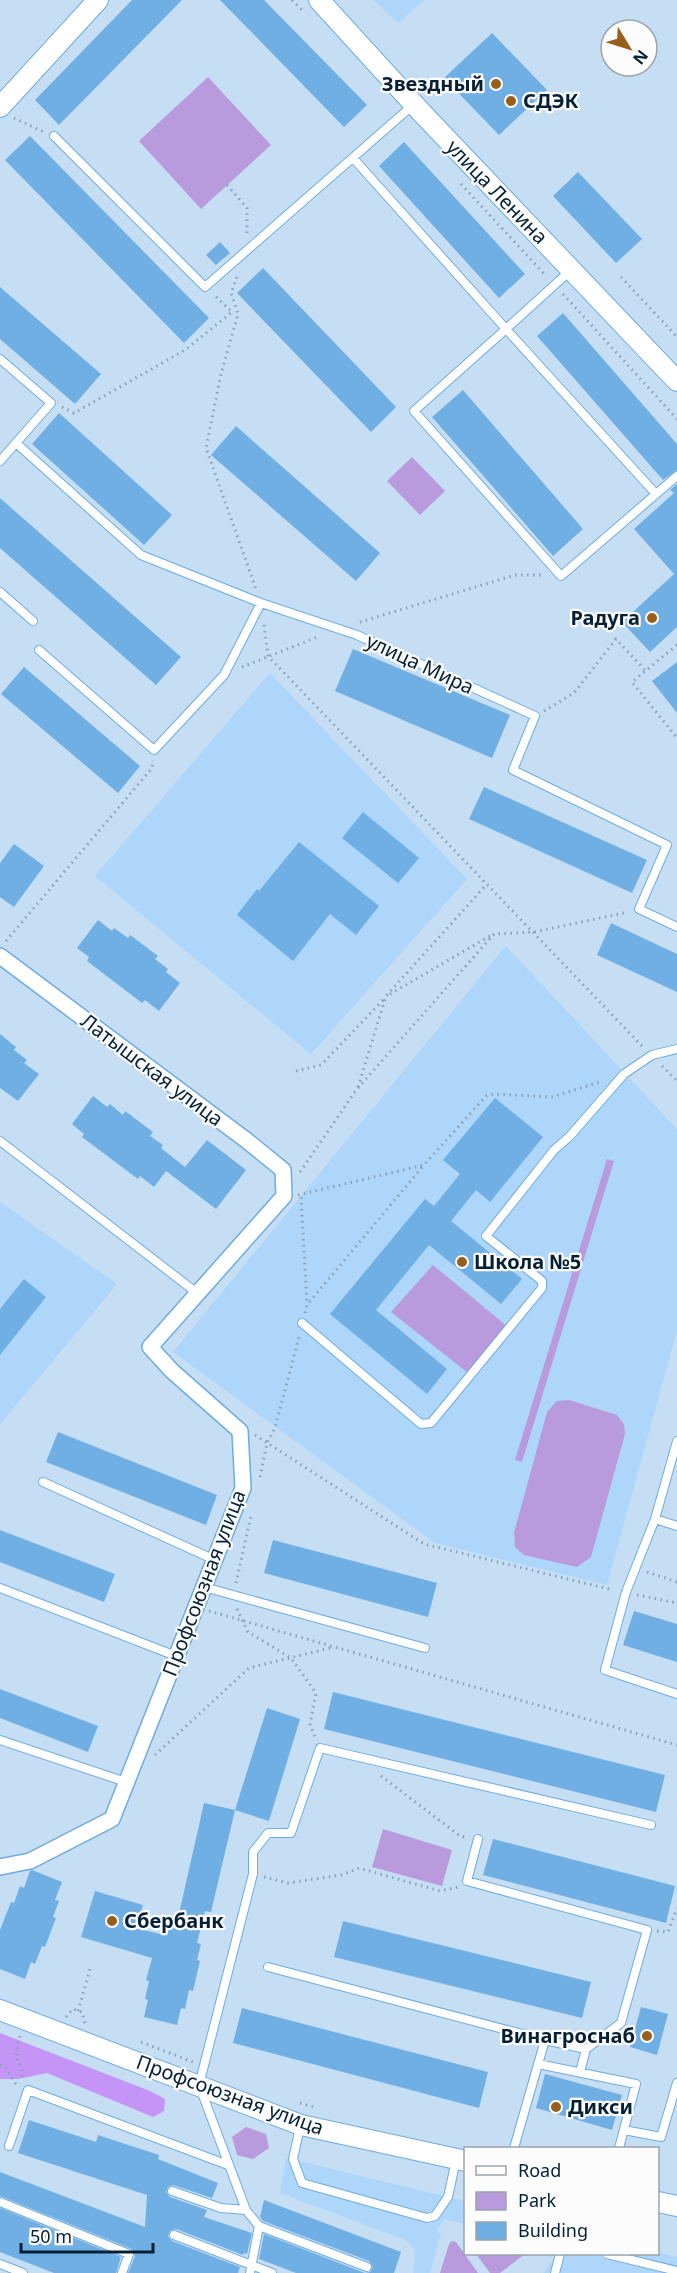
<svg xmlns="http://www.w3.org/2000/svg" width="677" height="2273" font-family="'Noto Sans',sans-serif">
<rect width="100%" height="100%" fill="#c6def4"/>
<path fill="#add6fa" d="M374,0h51l-27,23z
M270,673l197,206 -156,175 -216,-178z
M506,946l171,183v201l-70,255 -172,-42 -262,-191z
M0,1202l117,82 -117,140z
M286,2158l179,43v23l-20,-5 -9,12 5,2 -11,40h-17l2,-13 -1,-11 -8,-9 -126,-47z
M658,2252l19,5v16h-134l15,-19h100z"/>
<path fill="#b99adc" d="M208,77l63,68 -70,64 -62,-68z
M412,457l33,34 -25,24 -33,-34z
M607,1159l7,2 -92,301 -7,-2z
M433,1265l75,62 -40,46 -77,-61z
M569,1400l48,15 7,9 1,10 -34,123 -14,10 -53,-12 -9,-8 -1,-14 33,-121 10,-11z
M383,1829l69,21 -10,36 -70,-19z
M246,2127l20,7 3,14 -16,11 -16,-4 -5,-18z
M452,2241l4,1 22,31h-38l9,-29z
M476,2254h49l-25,19h-10z"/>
<path fill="#c494f7" d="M0,2033l150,58 15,8 -1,12 -11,6 -106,-44 -29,6h-18z"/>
<path fill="#70afe4" d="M132,0h50l-123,125 -24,-25z
M220,0h44l103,105 -23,22z
M492,33l55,57 -48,45 -55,-57z
M30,136l179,182 -25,25 -179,-183z
M404,142l121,132 -26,24 -120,-132z
M578,172l64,67 -26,24 -63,-67z
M220,242l10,11 -14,12 -10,-10z
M263,268l133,139 -25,25 -134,-139z
M0,287l101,87 -26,30 -75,-65z
M563,313l114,131v26l-14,10 -126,-144z
M463,390l120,139 -30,27 -121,-139z
M59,413l113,102 -28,30 -112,-101z
M236,426l144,127 -24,28 -145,-126z
M677,484v143l-27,25 -28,-30 52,-48 -40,-45 40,-36 -4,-3z
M0,498l181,159 -25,28 -156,-137z
M353,649l157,66 -18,43 -157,-67z
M677,662v51l-25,-32z
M24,667l116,99 -22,27 -117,-99z
M484,787l163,73 -15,33 -163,-74z
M363,812l56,46 -21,25 -56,-45z
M299,842l80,64 -23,29 -26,-21 -37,47 -56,-46 20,-26 2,2z
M14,844l30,22 -30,41 -14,-10v-34z
M98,920l14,11 2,-3 14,10 2,-3 28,21 -3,3 13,10 -2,3 14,11 -21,28 -14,-11 -3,3 -55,-42 2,-4 -12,-9z
M611,923l66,31v38l-80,-37z
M0,1034l16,13 -2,3 13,10 -3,3 15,11 -21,27 -18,-13z
M93,1096l14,11 3,-3 13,11 2,-4 28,21 -3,4 13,9 -2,3 24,19 22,-27 39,30 -30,39 -50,-38 -12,16 -14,-11 -2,3 -56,-42 2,-3 -12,-10z
M495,1098l48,39 -53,65 -14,-12 -25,31 71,58 -21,25 -72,-59 -53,65 71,59 -20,25 -97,-80 95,-115 9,7 26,-32 -17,-14z
M24,1279l22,18 -46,58v-46z
M58,1432l159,63 -11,30 -160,-63z
M0,1530l115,44 -11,28 -104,-40z
M273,1540l164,43 -9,34 -164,-44z
M634,1611l43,13v38l-54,-17z
M0,1689l98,37 -10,26 -88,-34z
M333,1692l332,83 -9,37 -332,-83z
M267,1708l33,11 -31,102 -34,-11z
M204,1803l31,7 -24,102 -6,-1 -8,32 4,1 -4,16 3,1 -7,30 -4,-1 -4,19 -4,-1 -4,17 -33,-8 4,-17 -3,-1 4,-18 -3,-1 6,-22 -71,-21 14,-46 48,14 -7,23 28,7 5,-19 9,2z
M493,1839l182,47 -9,37 -183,-48z
M32,1870l30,12 -7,18 4,1 -6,16 3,1 -11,29 -3,-1 -7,18 -4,-2 -6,17 -25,-10v-39l11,-28 3,1 6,-17 4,2 6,-17z
M343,1921l248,61 -9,36 -248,-61z
M641,2007l27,7 -11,41 -27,-8z
M242,2008l246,64 -9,36 -246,-65z
M545,2074l77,21 -10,35 -76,-22z
M29,2120l67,22 2,-7 61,20 -1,4 60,24 -6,15 -39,-13 -5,2 -2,5 4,5 37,13 -3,7 48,16 -5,21 -3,-1 -1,2 -67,-26 -6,2 -2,5 4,5 68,26 -2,6h-110l7,-17 -3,-7 -132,-53v-24l145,55 2,-32 -129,-42z
M264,2200l137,52 -7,21h-98l-37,-14 5,-25 101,39 5,-1 3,-5 -4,-6 -106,-40 -3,-4z
M0,2208l121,49 -5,16h-62l-54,-21z"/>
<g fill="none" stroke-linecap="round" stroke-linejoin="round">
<g stroke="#6dace1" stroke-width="10">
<path id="lane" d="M54,136l151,151 208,-182
M353,158l153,171 -92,82 147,165 116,-100
M571,270l-65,59 150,165
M0,359l51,44 -35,40
M0,461l16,-18 125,112 120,48 96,32 178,81 -22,54 154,75 -28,64 38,18
M0,592l33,29
M39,650l115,100 70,-75 37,-72
M0,1141l197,152
M302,1323l119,101 10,-1 111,-135v-7l-56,-45 68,-86 16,-14 54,-62 28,-19 25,-6
M43,1482l172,78
M655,1519l22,-78
M677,1526l-22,-7 -29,73 -21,78 72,24
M204,1587l221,61
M0,1588l176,68
M0,1740l126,42
M478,1839l-11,42 180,49 -26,93 -35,26 -41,-9
M268,1967l277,73 -31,108
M538,2064l98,20 -17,64
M580,2072l6,-23
M300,2127l-7,32 9,24 125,35 8,-2 13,-19 8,-37
M624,2130l37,7 16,-54
M9,2146l19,-56 200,75
M172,2191l49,17 25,2
M0,2202l129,52 -7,19
M259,2226l108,41
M174,2235l98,38
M607,2254l70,17
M0,2264l23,9
M250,2273l9,-47 -13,-16 -47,-125 54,-211v-22l15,-19h23l29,-85 331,77
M555,2273l5,-19"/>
</g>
<g stroke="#6dace1" stroke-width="18">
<path id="street" d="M0,956l246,184 37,30 1,26 -134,151 22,24 68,60 3,57 -131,331 -82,42 -30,6"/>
</g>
<g stroke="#6dace1" stroke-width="22">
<path id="secondary" d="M319,0l102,112 256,269
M0,107l98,-107
M0,2010l301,115 165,36
M658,2202l19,4"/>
</g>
<path stroke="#88a1b6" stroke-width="3" stroke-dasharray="1.5 4.5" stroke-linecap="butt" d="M292,0l11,11
M14,118l30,14
M461,184l85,92
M227,185l20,23v25
M237,277l-6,16 7,21 -17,60 -15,74 50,141
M621,277l56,60
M563,294l114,125
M62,407l12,6 111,-63 47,-38 -19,-18
M360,622l155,-47h29
M264,625l4,31 374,390
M677,645l-45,37 45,56
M242,667l78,-31
M544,711l30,-18 42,-54 29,31
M6,941l146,-173 1,-8
M390,994l100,-58
M662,1066l15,15
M296,1071l25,-6 64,-67
M358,1087l28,-91 101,-112
M300,1172l57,-83 137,-155 40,-2 94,-20
M298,1195l126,-30 62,-69 8,-2 58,3 48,-15
M301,1197l6,107
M305,1313l2,-8 117,-140
M255,1435l169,109 189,46
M260,1477l7,-34 8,-15 24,-91
M647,1572l30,10
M236,1583l15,-67
M637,1595l40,8
M237,1609l11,23 43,26 25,35 -6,31 5,13
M209,1611l468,134
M155,1755l94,-87 85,-21
M381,1776l79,60 5,1
M264,1877l24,6 53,-8 18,-7 81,23 18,-4
M657,1931l11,1 9,-24
M78,2011l13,-45
M66,2017l7,-8 9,3 3,11
M20,2036l-5,21c7,8 8,13 6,23
M141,2042l52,20
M0,2065l6,3 11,18
M300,2103l17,5"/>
<use href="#lane" stroke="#fff" stroke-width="8"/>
<use href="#street" stroke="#fff" stroke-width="15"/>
<use href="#secondary" stroke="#fff" stroke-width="20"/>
</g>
<g fill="#985f1c" stroke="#fcfcfc" stroke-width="2">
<circle cx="496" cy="84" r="6"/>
<circle cx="511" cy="101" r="6"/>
<circle cx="652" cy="618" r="6"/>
<circle cx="462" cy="1262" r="6"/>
<circle cx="112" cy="1921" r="6"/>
<circle cx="647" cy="2036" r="6"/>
<circle cx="556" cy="2107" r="6"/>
</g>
<g text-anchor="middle" stroke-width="4.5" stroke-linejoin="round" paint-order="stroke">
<g font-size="20" font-weight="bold" fill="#062135" stroke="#fcfcfc" text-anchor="start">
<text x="484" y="91" text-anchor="end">Звездный</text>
<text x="523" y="108">СДЭК</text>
<text x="640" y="625" text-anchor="end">Радуга</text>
<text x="474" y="1269">Школа №5</text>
<text x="124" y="1928">Сбербанк</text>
<text x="635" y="2043" text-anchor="end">Винагроснаб</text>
<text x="568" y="2114">Дикси</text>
</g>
<g font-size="20" fill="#062135" stroke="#fcfcfc">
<text transform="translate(497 192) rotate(46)" y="7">улица Ленина</text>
<text transform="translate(420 664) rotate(25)" y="7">улица Мира</text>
<text transform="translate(152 1070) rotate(37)" y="7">Латышская улица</text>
<text transform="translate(204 1583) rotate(-69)" y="7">Профсоюзная улица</text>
<text transform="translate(230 2095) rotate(20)" y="7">Профсоюзная улица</text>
</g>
</g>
<rect x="464" y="2147" width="195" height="108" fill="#fcfcfc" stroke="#9aa4ac" stroke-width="1.5"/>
<rect x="476" y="2166" width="30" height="9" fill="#ffffff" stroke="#9aa4ac" stroke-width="1.5"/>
<text x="518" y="2177" font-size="18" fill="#062135">Road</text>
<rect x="476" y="2192" width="30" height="18" fill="#b99adc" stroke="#9aa4ac" stroke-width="1.5"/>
<text x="518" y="2207" font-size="18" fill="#062135">Park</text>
<rect x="476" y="2222" width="30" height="18" fill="#70afe4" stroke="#9aa4ac" stroke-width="1.5"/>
<text x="518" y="2237" font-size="18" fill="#062135">Building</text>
<g transform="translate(629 48) rotate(128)"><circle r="28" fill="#fcfcfc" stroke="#9aa4ac" stroke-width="1.5"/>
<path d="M0-4.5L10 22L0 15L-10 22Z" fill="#985f1c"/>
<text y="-9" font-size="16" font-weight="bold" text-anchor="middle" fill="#062135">N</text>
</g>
<path d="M21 2243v9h132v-9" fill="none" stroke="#062135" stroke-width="3"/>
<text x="30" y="2243" font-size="18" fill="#062135" stroke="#fcfcfc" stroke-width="4.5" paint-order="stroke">50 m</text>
</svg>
